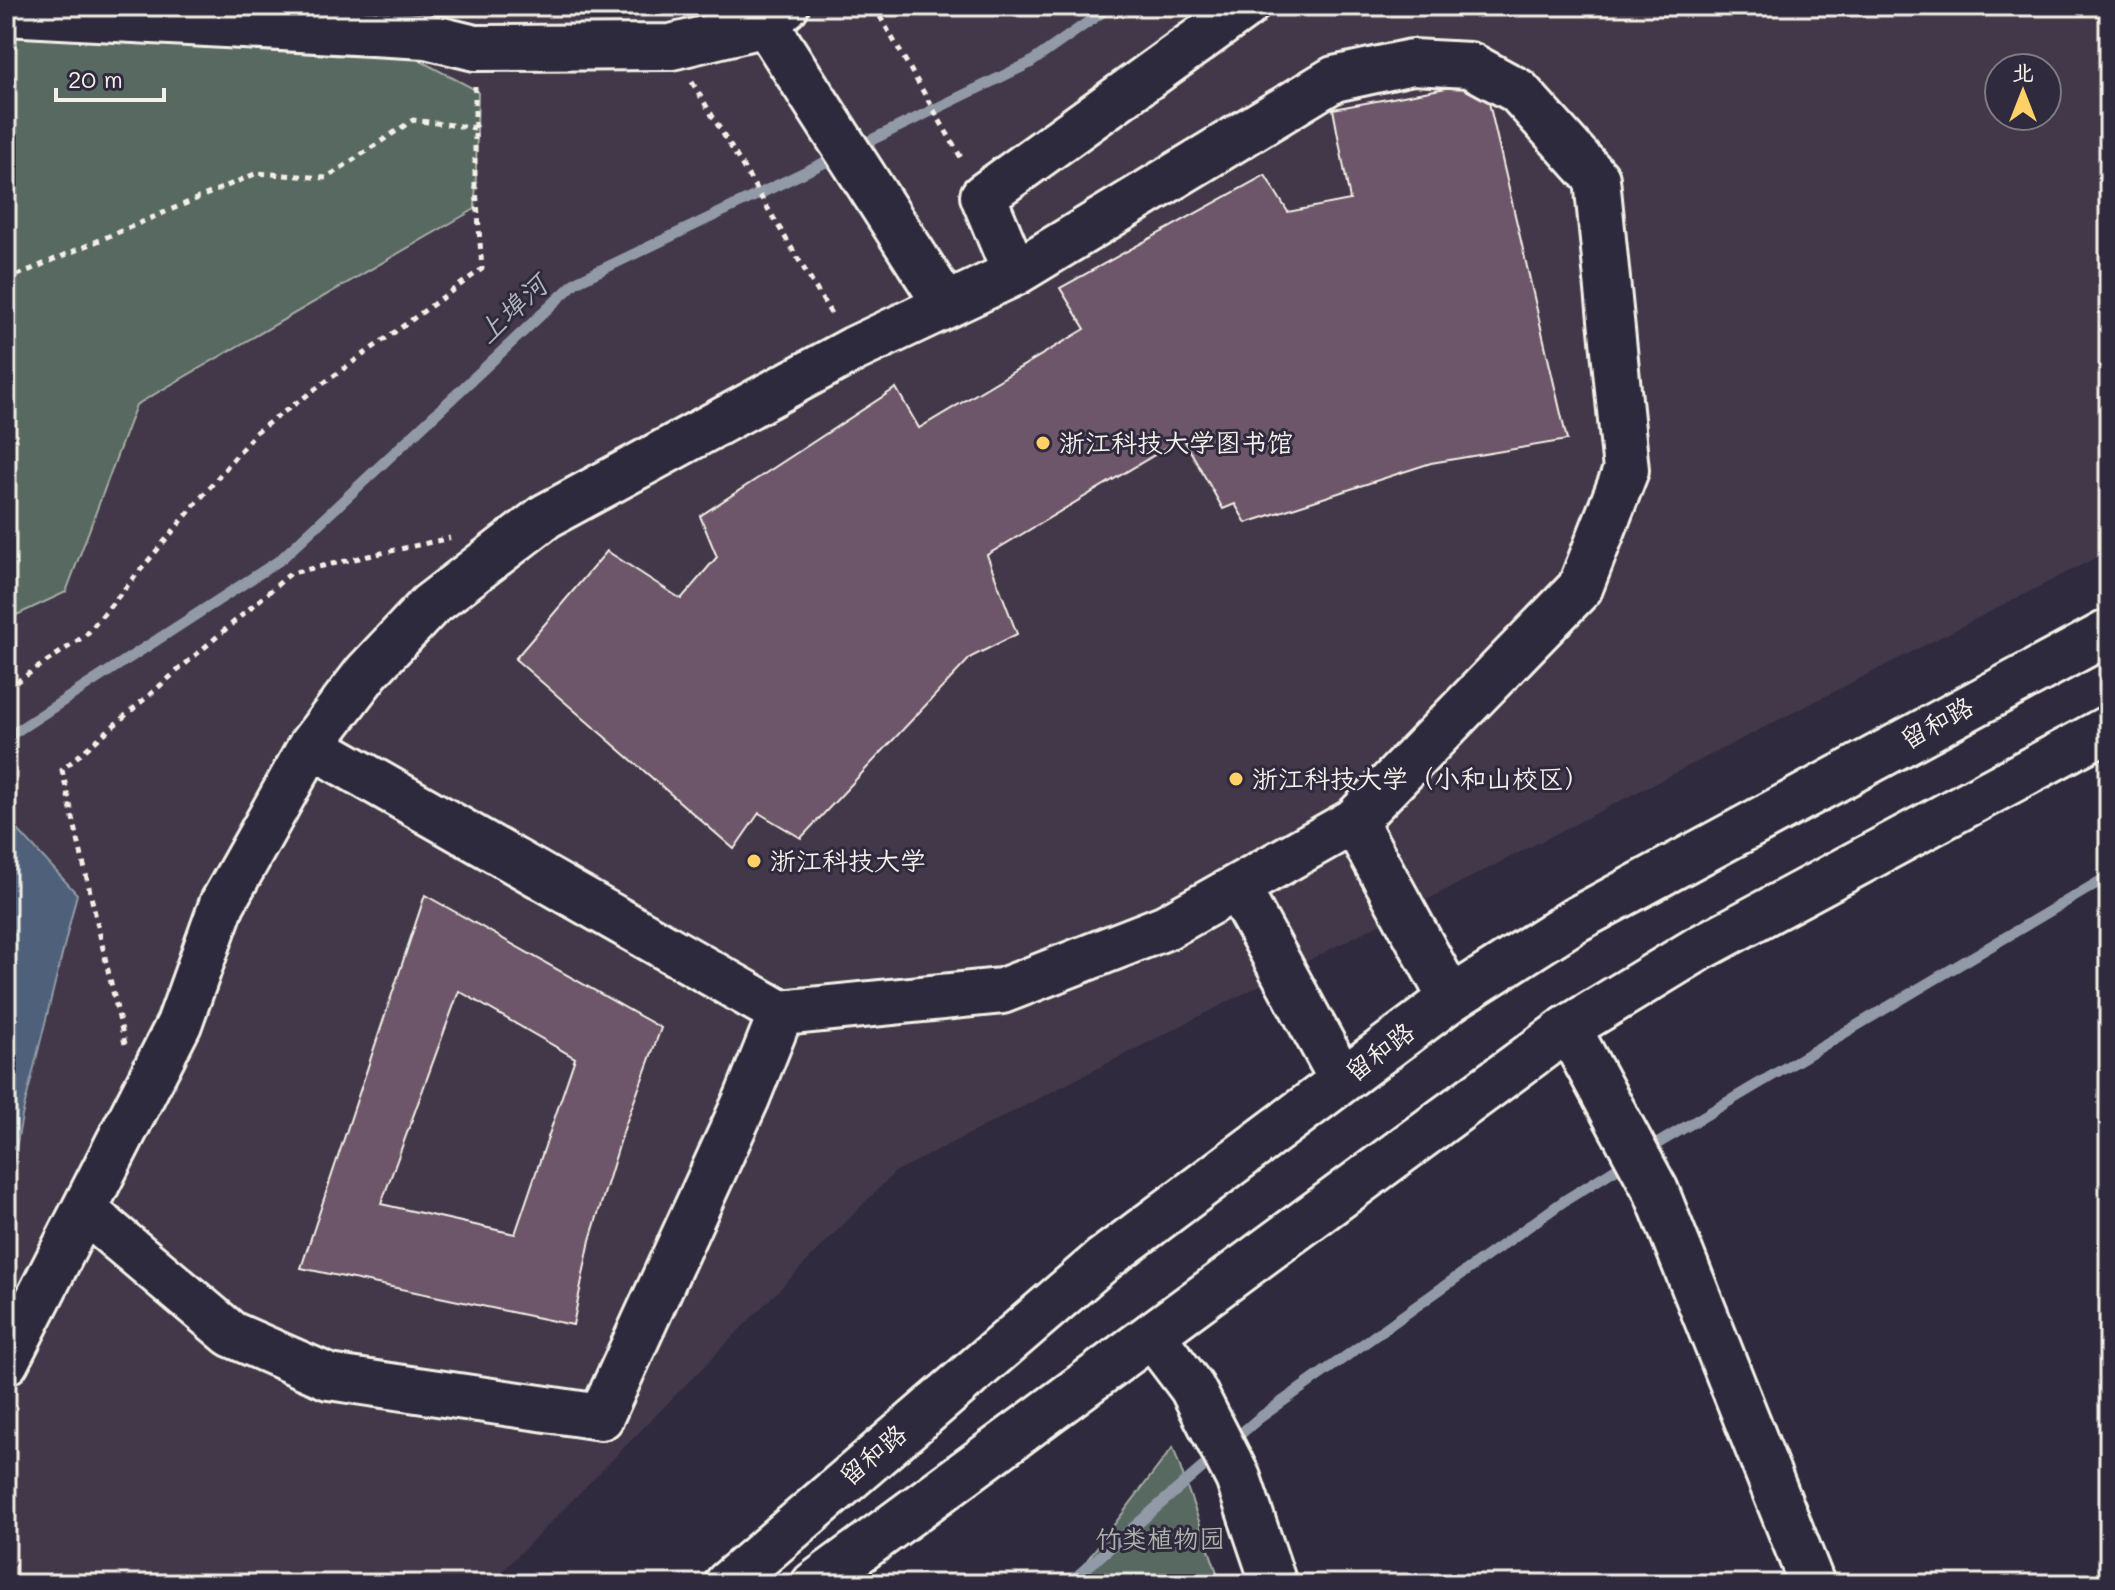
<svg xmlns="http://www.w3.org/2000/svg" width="2115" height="1590" font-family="Mali,'LXGW WenKai TC',sans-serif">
<rect width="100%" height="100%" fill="#2f2a3d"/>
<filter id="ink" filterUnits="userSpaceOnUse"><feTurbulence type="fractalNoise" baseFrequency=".0125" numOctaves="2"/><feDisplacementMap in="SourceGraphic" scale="16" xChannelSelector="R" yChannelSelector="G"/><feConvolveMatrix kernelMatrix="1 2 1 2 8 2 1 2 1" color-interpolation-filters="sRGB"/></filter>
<g filter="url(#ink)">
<path fill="#42374a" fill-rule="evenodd" d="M6,6h2103v545l-1214,621 -405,412h-484zM1999,68h48v48h-48z"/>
<path fill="#586962" stroke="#a6ada5" stroke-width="2" d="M6,33l386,13 86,45 -3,118 -339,196 -70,187 -60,28z
M1173,1447l48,137h-152z"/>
<path fill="#4f607a" stroke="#919aa6" stroke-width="2" d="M6,817l71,77 -55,222 -16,88z"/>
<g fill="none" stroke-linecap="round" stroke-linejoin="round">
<path stroke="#919aa6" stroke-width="11" d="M857,147l173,-84 81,-57
M6,738l274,-178 296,-278 262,-126
M1645,1151l464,-275
M1230,1443l28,-24 306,-218 66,-41
M1068,1584l149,-129"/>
</g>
<path fill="#6d5669" stroke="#f4f1e8" stroke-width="2" fill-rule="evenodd" d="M1484,81l83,359 -136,23 -185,60 -11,-19 -12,5 -40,-71 -196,117 30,79 -46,23 -170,181 -42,-25 -25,36 -219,-190 92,-108 74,48 36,-42 -17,-41 196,-128 23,40 166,-99 -25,-41 205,-113 23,37 62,-12 -17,-91z
M425,895l236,133 -36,98 -35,114 -17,85 -272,-57zM459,991l116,67 -60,176 -134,-30z"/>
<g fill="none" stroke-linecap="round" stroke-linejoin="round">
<g stroke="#f4f1e8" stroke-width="50">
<path id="minor" d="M6,13l420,23 49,12 196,-1 95,-23 20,-18
M766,24l180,281
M1015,273l-32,-77 263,-190
M1354,821l97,178
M1237,887l105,193
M1568,1028l88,163 156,393
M84,1210l147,124 98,43 272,40 146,-319 34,-85
M1152,1335l40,53 46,90 36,106
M6,1362l173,-338 43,-120 89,-159 56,-73 62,-66 117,-90 308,-167 161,-76 319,-194 78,-17 58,3 48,26 79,88 29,291 -46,118 -226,233 -188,106 -164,64 -221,22 -470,-268"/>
</g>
<g stroke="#f4f1e8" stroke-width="50">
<path id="major" d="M727,1584l377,-325 347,-260 124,-79 534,-288
M814,1584l754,-556 130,-79 411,-221"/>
</g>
<path stroke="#f4f1e8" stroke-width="5" stroke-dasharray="6 6" stroke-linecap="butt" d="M874,6l89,155
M692,82l141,235
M475,86v102
M6,280l251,-107 69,5 87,-58 62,8
M6,689l80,-54 170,-203 226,-163 -6,-81
M125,1044l-63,-274 229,-197 159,-35"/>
<use href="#minor" stroke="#2f2a3d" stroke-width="44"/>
<use href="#major" stroke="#2f2a3d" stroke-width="44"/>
</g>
</g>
<g fill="#ffd166" stroke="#2f2a3d" stroke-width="3">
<circle cx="1043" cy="443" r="8"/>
<circle cx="1236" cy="779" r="8"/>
<circle cx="754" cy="861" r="8"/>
</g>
<g text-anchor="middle" stroke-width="6" stroke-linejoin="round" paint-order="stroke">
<g font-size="26" fill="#f4f1e8" stroke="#2f2a3d" text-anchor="start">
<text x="1059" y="452">浙江科技大学图书馆</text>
<text x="1252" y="788">浙江科技大学（小和山校区）</text>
<text x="770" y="870">浙江科技大学</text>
</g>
<g font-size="26" fill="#f4f1e8" stroke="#2f2a3d">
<text transform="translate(1937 723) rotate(-29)" y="9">留和路</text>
<text transform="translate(1380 1052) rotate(-37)" y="9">留和路</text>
<text transform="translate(873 1455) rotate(-40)" y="9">留和路</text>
</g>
<g font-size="26" fill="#aeb4ac" stroke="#2f2a3d">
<text x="1160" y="1548">竹类植物园</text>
</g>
<g font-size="28" font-style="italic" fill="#b2b7bc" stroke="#2f2a3d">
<text transform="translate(512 309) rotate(-43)" y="10">上埠河</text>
</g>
</g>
<rect width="2115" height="1590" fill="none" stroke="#2f2a3d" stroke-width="32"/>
<rect x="16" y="16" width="2083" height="1558" fill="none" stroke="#f4f1e8" stroke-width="3" filter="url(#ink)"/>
<g transform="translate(2023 92)"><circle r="38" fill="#2f2a3d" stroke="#7e7a81" stroke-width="2"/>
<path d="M0-6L14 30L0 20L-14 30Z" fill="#ffd166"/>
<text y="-12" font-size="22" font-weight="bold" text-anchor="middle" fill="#f4f1e8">北</text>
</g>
<path d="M56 88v12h108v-12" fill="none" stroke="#f4f1e8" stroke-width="4"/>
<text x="68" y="88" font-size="24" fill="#f4f1e8" stroke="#2f2a3d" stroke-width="6" paint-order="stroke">20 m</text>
</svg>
